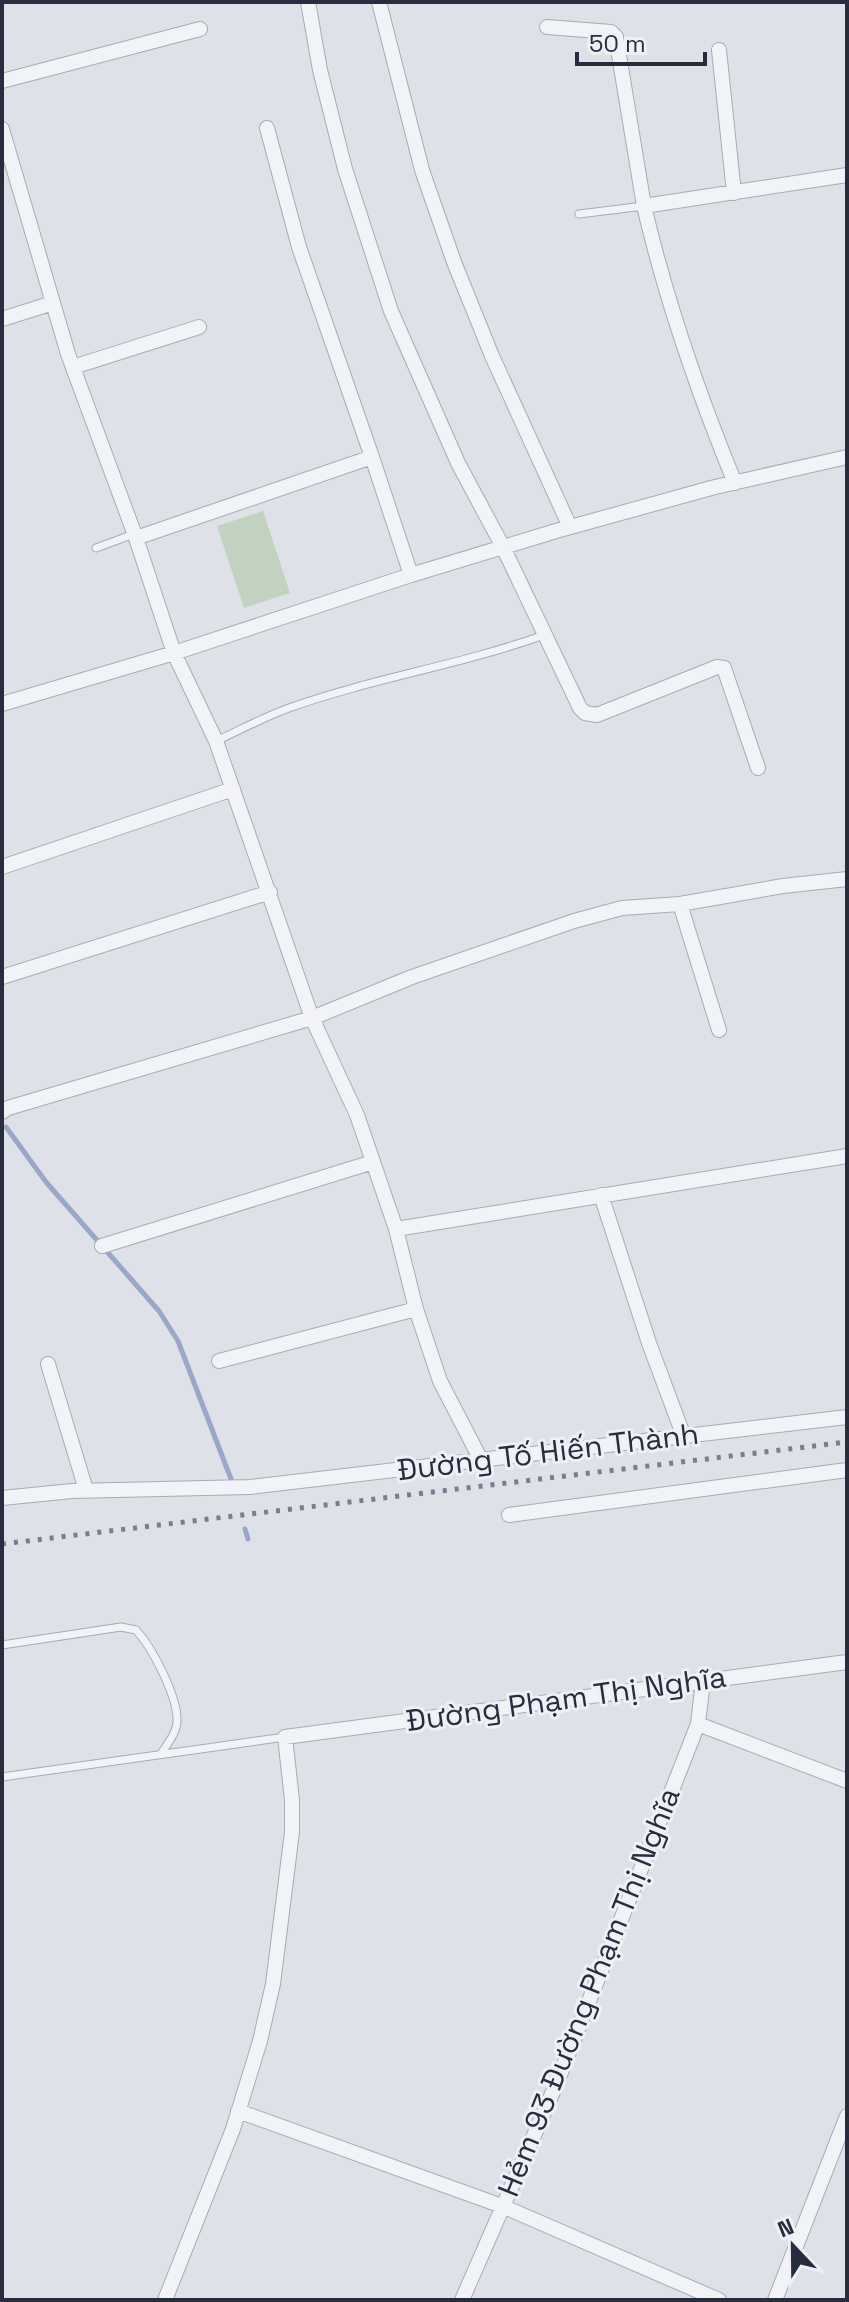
<svg xmlns="http://www.w3.org/2000/svg" width="849" height="2302" font-family="'Space Grotesk',sans-serif">
<rect width="100%" height="100%" fill="#dfe1e8"/>
<path fill="#c1d2c0" d="M263,511l27,82 -46,15 -27,-82z"/>
<g fill="none" stroke-linecap="round" stroke-linejoin="round">
<path stroke="#9aa8c8" stroke-width="5" d="M6,1127l40,55 113,129 19,30 53,138
M245,1529l3,10"/>
<g stroke="#a8abb5" stroke-width="9">
<path id="lane" d="M579,214l65,-8
M96,548l38,-14
M216,741c24,-11 48,-24 73,-33 84,-30 172,-43 255,-73
M2,1645l119,-18 15,3c16,17 42,67 41,91 0,12 -10,23 -16,33
M2,1777l283,-40"/>
</g>
<g stroke="#a8abb5" stroke-width="16">
<path id="street" d="M308,2l12,68 25,99 46,142 67,152 45,84 77,161 5,5 12,2 120,-48 7,1 34,100
M379,2l43,168 32,92 38,94 78,171
M547,27l64,5 5,5 28,169
M719,50l15,143
M2,81l198,-52
M267,128l32,119 73,210
M2,129l66,225 68,184 38,115 42,88 96,277 45,97 39,114 20,80 24,72 41,79
M2,319l51,-16
M73,367l126,-40
M735,483c-37,-90 -69,-183 -91,-277l203,-31
M136,538l236,-81 39,118
M2,704l172,-51 237,-78 145,-44 159,-44 132,-30
M2,867l231,-78
M680,904l39,126
M2,977l268,-85
M2,1112l6,-4 304,-90 100,-41 162,-56 48,-13 58,-4 103,-18 64,-7
M601,1195l48,148 35,94
M396,1229l451,-73
M102,1246l271,-84
M219,1361l197,-52
M48,1364l38,126
M2,1498l70,-7 178,-4 597,-70
M509,1515l338,-45
M698,1724l149,57
M238,2111l264,95 217,94
M165,2300l68,-171 27,-88 13,-57 19,-152v-32l-7,-63 562,-75
M462,2300l94,-215 142,-361 5,-43
M775,2300l72,-184"/>
</g>
<use href="#lane" stroke="#f2f3f7" stroke-width="7"/>
<use href="#street" stroke="#f2f3f7" stroke-width="14"/>
<path stroke="#797d92" stroke-width="5" stroke-dasharray="4 8" stroke-linecap="butt" d="M2,1544l845,-102"/>
</g>
<g text-anchor="middle" stroke-width="6" stroke-linejoin="round" paint-order="stroke">
<g font-size="30" fill="#282c3f" stroke="#eff0f6">
<text transform="translate(548 1452) rotate(-7)" y="10">Đường Tố Hiến Thành</text>
<text transform="translate(566 1699) rotate(-8)" y="10">Đường Phạm Thị Nghĩa</text>
<text transform="translate(589 1992) rotate(-68)" y="10">Hẻm 93 Đường Phạm Thị Nghĩa</text>
</g>
</g>
<rect width="849" height="2302" fill="none" stroke="#282c3f" stroke-width="8"/>
<g transform="translate(793 2246) rotate(338)" stroke="#eff0f6" stroke-width="6" paint-order="stroke">
<path d="M0-6L14 30L0 20L-14 30Z" fill="#282c3f"/>
<text y="-12" font-size="22" font-weight="bold" text-anchor="middle" fill="#282c3f">N</text>
</g>
<path d="M577 52v12h128v-12" fill="none" stroke="#282c3f" stroke-width="4"/>
<text x="589" y="52" font-size="24" fill="#282c3f" stroke="#eff0f6" stroke-width="6" paint-order="stroke">50 m</text>
</svg>
